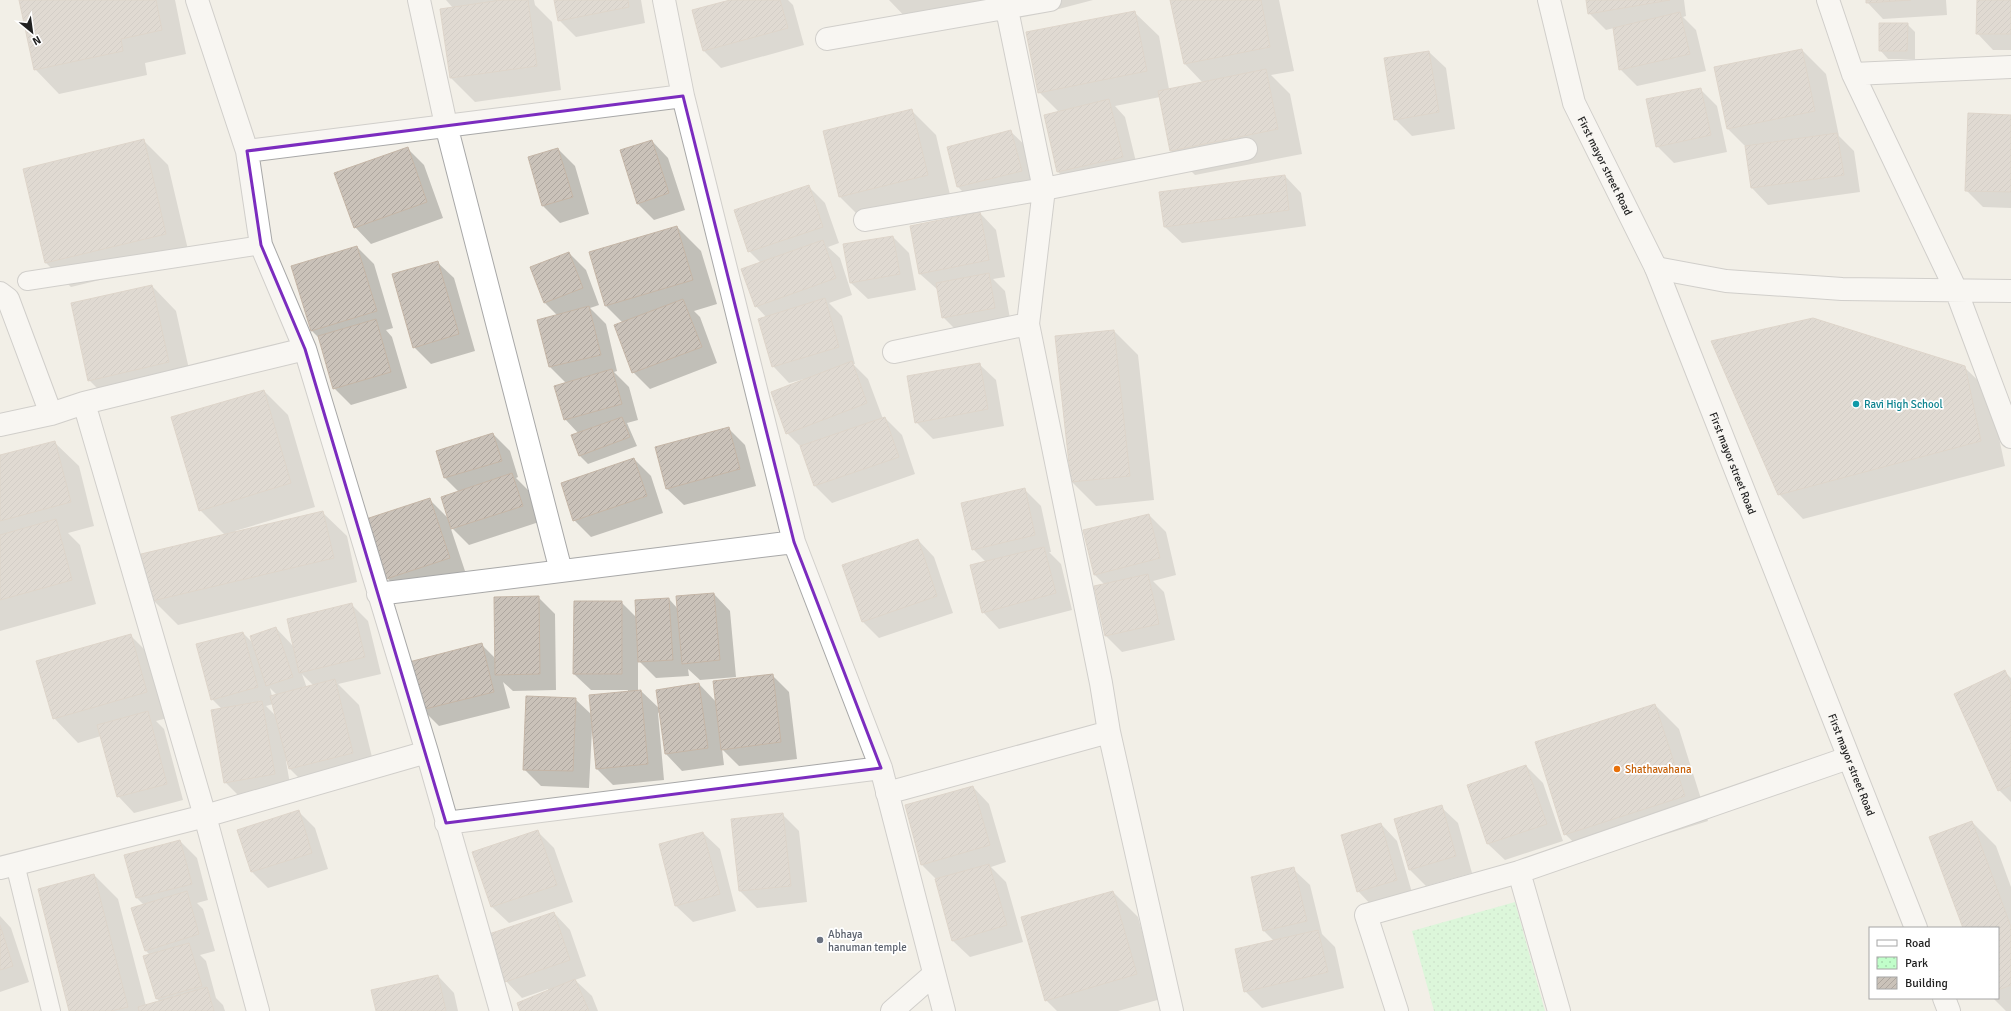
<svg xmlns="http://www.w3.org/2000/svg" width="2011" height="1011" font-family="Signika,sans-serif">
<defs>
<pattern id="park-dots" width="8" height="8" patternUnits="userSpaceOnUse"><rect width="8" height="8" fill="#c1feca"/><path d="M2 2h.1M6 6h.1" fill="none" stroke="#a6d9ad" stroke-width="1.8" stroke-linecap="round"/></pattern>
<pattern id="building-hatch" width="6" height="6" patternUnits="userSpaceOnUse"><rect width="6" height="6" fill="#cac2b9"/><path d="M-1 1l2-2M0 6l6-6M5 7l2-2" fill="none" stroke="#ada69f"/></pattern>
</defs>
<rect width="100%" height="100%" fill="#f2efe7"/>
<path fill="url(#park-dots)" d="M1515,902l30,109h-111l-22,-80z"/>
<path fill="#0003" fill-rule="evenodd" d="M20,0h155l11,54 -41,9 2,12 -88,19 -24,-25z
M446,0h88l1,5 17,17 9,68 -86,12 -24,-24 2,-70z
M555,0h86l4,23 -69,14 -17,-17z
M734,0h54l5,5 11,40 -83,23 -17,-17 -11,-40z
M889,0h102l-77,26z
M1045,0h48l-38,10z
M1172,0h107l15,71 -23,4 19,19 12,60 -107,21 -24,-24 -11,-54 -45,9 10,11 14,57 -64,14 -17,-16 1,-60 -20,-20 95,-80 25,24 10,53 34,-6 -18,-19z
M1587,0h97l2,16 -3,1 13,13 10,41 -69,15 -17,-17 -6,-41 -8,2 -17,-17z
M1867,0h79l1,15 -64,4 -16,-17z
M1978,0h33v50h-18l-16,-17z
M1907,24l8,8v27h-27l-8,-9z
M1802,50l24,24 13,62 15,15 6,41 -92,13 -16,-17 -6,-41 -18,-18z
M1429,52l17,16 9,61 -43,7 -17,-17z
M1700,89l17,17 10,46 -53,11 -17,-17z
M911,110l25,25 15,64 -87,22 -24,-24z
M2011,116v92l-28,-1 -17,-17z
M1011,132l17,16 10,39 -63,17 -17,-17 -10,-40z
M143,140l25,25 22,93 -119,29 -25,-24 -22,-93z
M652,141l16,17 17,52 -31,10 -17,-17z
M407,148l17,17 19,53 -72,26 -16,-17z
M558,149l17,17 14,48 -29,9 -17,-17 -14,-48z
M1285,176l16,17 5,33 -124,17 -17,-16z
M808,186l17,17 14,40 -11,4 12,11 12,37 -23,8 13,13 13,48h-2l15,15 15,40 2,-1 17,17 13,39 -83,29 -17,-17 -13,-38 -15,-15 18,-53 -1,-1 -15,4 -16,-17 -7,-49 -10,-11 5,-43 -12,-12z
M980,213l16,17 9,47 -12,2 12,12 6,33 -51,10 -17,-17 -5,-27 -18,-16 -9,-47z
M677,227l24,24 16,53 -23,7 6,6 17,46 -67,26 -17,-17 -10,-49 -17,-17z
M893,237l16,16 7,37 -48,9 -17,-16z
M357,247l17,17 19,64 -7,2 6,7 15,51 -56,17 -17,-17 -14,-49 -8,-8 -19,-64z
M569,253l17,17 13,35 -9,3 16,16 11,47 -3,1 15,15 9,33 -11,3 10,23 -49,18 -8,-8 -1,-22 -14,-15 1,-36 -16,-16 8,-51 -13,-13 -14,-35z
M437,262l17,16 21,73 -44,13 -17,-17z
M152,286l24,25 17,76 -80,17 -24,-24z
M1114,331l24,24 16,145 -58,6 -24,-24 -16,-145z
M979,364l17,16 8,46 -71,13 -17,-17z
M1964,367l25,24 16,75 -202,53 -24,-25z
M264,391l24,24 27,92 -80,24v2l87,-21 25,24 10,46 -179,43 -25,-25 72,-65 -25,-25z
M728,428l17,17 11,41 -72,19 -17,-16 -11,-41z
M493,434l17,17 8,26 -2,1 13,13 10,31 -70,23 -19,-19 16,48 -62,21 -17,-17 43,-78 19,19 10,-27 -14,-14z
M54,442l25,24 15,60 -26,7 12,12 16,59 -96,27v-175z
M634,459l17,17 12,37 -72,24 -17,-17z
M1024,489l17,17 10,46h-2l12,12 11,46 -73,19 -16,-17 3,-50 -13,-13z
M1149,515l17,17 10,43 -23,6 11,11 11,48 -53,12 -16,-16 -1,-51 -11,-11z
M918,540l16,17 19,56 -74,25 -17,-17z
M714,594l16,17 6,66 -36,3 -12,-11 1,7 -33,2 -18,-18v31h3l19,18 39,-25 18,19 55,-28 17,17 8,67 -58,7 -17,-17 2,16 -42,6 -16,-17 -6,-42 -2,1 6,67 -51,5 -16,-16 -5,-40 -3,59 -48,-2 -17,-17 51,-70 17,16 36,-23v-2h-37l-17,-16 47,-72 16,16 32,-19 9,10z
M538,597l17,17 1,76 -43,1 -10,-9 7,26 -71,18 -17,-17 59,-65 15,15z
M351,604l17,17 13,53 -43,10 21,21 18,72 -63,16 -24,-24 -2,-8h-2l5,29 -49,9 -17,-17 -3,-73 -10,-10 31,-66 10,10 23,-15 18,19zM302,674l12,12 -7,2zM270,688l7,7 -5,1zM273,704l3,12 -10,-10z
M130,635l25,25 16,57 -15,4 8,8 19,71 -49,13 -16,-17 -17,-60 -23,7 -24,-25z
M2005,672l6,6v124l-12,-12z
M1655,705l24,24 29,92 -118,37 -25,-24z
M1526,766l17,17 20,58 -58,19 -17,-16 -20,-58z
M973,787l16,17 17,58 -15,5 15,15 17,60 -53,15 -17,-16 -16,-61 -15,-15 -16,-59z
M1441,807l17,16 14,50 -46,13 -17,-17z
M298,811l17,17 13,41 -60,19 -16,-16z
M782,814l17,17 8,71 -50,6 -17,-17 -8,-71z
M1972,822l24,24 15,41v124h-5l-13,-13h5v-70h-34z
M1381,824l16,17 16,55 -39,12 -16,-17z
M538,832l16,16 19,54 -64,21 -17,-16 -18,-54z
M703,833l17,16 16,62 -43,11 -17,-16 -16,-62z
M180,841l17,17 11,42 -11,3 6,6 12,42 -15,4 6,6 10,37 7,7 2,6h-155l24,-136 24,24 28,107 14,-4 -3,-3 -12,-42 5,-2 -4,-4 -2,-46 -7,-7z
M1293,869l17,16 12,49 13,13 9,41 -82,20 -17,-17 29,-50 -10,-10 -12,-53z
M1113,892l25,25 23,82 -43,12h-61l-11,-11z
M554,913l16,17 16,46 -11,4 17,16 6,15h-77l27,-20v-2l-26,9 -16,-17z
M0,916l11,12 18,54 -29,10z
M438,976l16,17 4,18h-81z"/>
<path fill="url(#building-hatch)" stroke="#c5b6a7" d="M19,0h137l6,30 -41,9 2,12 -89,19z
M501,0h27l9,66 -87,12 -10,-69z
M554,0h74l1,7 -71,14z
M730,0h50l8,28 -85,23 -11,-41z
M1170,0h91l9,47 -86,17z
M1586,0h84l-82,14z
M1866,0h45l-45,3z
M1977,0h34v34h-35z
M1135,11l12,60 -109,22 -12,-61z
M1680,12l10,42 -71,16 -6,-42z
M1879,23h29l-1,28h-28z
M1802,49l13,62 -88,18 -13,-62z
M1429,51l10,61 -45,8 -10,-62z
M1266,69l12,60 -108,22 -12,-60z
M1701,88l10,47 -55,12 -10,-48z
M1109,99l14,58 -66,15 -13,-57z
M912,109l16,66 -89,22 -16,-66z
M1968,113l43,2v77l-46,-1z
M1011,130l11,41 -65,16 -10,-40z
M1837,133l7,42 -93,13 -6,-42z
M144,139l22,95 -121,29 -22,-94z
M652,140l17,53 -32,11 -17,-54z
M408,147l19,55 -73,26 -20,-55z
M558,148l15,49 -31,9 -14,-49z
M1285,175l4,35 -125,17 -5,-35z
M809,185l14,42 -75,25 -14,-42z
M980,212l9,48 -70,14 -9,-48z
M677,226l16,54 -88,26 -16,-54z
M893,236l7,38 -50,9 -7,-39z
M823,240l13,38 -81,29 -14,-38z
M357,246l20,65 -66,20 -20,-65z
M569,252l14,36 -39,15 -14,-36z
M438,261l21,73 -46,14 -21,-74z
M989,273l6,35 -53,10 -6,-35z
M152,285l17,77 -81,19 -17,-78z
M825,298l14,49 -67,20 -14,-48z
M683,299l19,48 -70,26 -18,-48z
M589,306l12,49 -52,12 -12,-47z
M1813,318l152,48 16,75 -203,54 -67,-154z
M376,319l15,53 -58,17 -15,-53z
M1114,330l16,146 -59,6 -16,-146z
M852,361l15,42 -81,31 -15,-42z
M980,363l8,46 -73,14 -8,-47z
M612,369l10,35 -58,16 -10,-34z
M264,390l27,93 -92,28 -28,-94z
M622,417l8,20 -51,19 -8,-21z
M885,417l14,40 -85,29 -14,-40z
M729,427l11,42 -74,20 -11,-42z
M493,433l9,28 -58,17 -8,-27z
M55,441l16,61 -71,19v-66z
M634,458l13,38 -74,25 -12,-38z
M512,473l11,33 -72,23 -10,-32z
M1025,488l10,47 -63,15 -11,-47z
M430,498l20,60 -64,21 -20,-60z
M323,511l11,47 -182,43 -11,-47z
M1149,514l11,44 -66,17 -11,-45z
M56,519l16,61 -72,20v-65z
M918,539l19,57 -75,26 -20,-57z
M1044,547l12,46 -74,20 -12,-48z
M1148,574l11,50 -54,12 -11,-50z
M714,593l6,67 -38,4 -6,-68z
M539,596l1,78 -45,1 -1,-78z
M669,598l4,62 -35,2 -3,-62z
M574,601h48v73h-49z
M352,603l13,54 -66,16 -12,-54z
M276,627l17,50 -27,9 -16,-50z
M243,632l15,55 -47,13 -15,-56z
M131,634l16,58 -94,27 -17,-58z
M482,643l12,49 -73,18 -12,-48z
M2005,670l6,14v101l-13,6 -44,-97z
M773,674l8,68 -60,8 -8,-69z
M335,679l18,74 -64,16 -19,-73z
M699,683l9,65 -43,6 -9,-64z
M641,690l7,74 -52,5 -7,-74z
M526,696l50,2 -3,73 -50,-1z
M262,701l13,73 -51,9 -13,-73z
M1655,704l30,92 -121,39 -29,-93z
M148,711l19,73 -50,13 -20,-72z
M1526,765l21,59 -60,20 -20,-59z
M973,786l17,59 -69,20 -16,-60z
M1442,805l14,51 -47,14 -15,-51z
M299,810l13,43 -61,19 -14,-42z
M783,813l8,73 -52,5 -8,-72z
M1972,821l39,106v58l-13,5v-62h-35l-34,-91z
M1381,823l16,57 -40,12 -16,-57z
M538,830l19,55 -66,22 -19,-55z
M703,832l17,62 -45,12 -16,-62z
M180,840l12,44 -56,14 -12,-43z
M989,864l18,61 -55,16 -17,-62z
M1294,867l13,54 -44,10 -12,-54z
M94,874l34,133 -17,4h-42l-31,-122z
M187,891l12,43 -54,17 -14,-43z
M1113,891l24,83 -92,27 -24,-84z
M554,912l16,48 -65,22 -16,-48z
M0,925l13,41 -13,4z
M1318,930l10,42 -84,20 -9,-43z
M189,943l13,43 -46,13 -13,-43z
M438,975l8,36h-70l-5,-21z
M575,979l14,32h-69l-3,-8z
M207,987l7,24h-75l-1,-4z"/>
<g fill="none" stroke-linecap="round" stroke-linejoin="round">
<g stroke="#a8a8a8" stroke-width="20">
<path id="service" d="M27,281l234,-36
M15,864l36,147"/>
</g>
<g stroke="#a8a8a8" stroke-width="24">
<path id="minor" d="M197,0l50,151 14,94 44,104
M419,0l27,125 115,446
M1828,0l25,74 103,216 55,147
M827,39l223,-39
M1853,74l158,-7
M683,96l111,446 87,226 63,243
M247,151l436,-55 -19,-96
M865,220l179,-31 202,-40
M1656,268l70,13 116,8 169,2
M0,293l8,6 43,115
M894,352l134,-28
M84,403l121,413 53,195
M0,425l51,-11 33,-11 221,-54 122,403 74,259
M378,594l416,-52
M1109,732l63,279
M887,793l222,-61 -8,-49 -73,-359 16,-135 -39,-189
M446,823l435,-55
M0,868l205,-52 222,-64
M1519,872l40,139
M892,1011l41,-36
M1397,1011l-31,-96 153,-43 329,-114"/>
</g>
<g stroke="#a8a8a8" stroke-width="24">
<g id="tertiary">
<path id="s1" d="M1549,0l25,103 82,165 260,660"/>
<path d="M1944,998l5,13"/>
</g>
</g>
<use href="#service" stroke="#fff" stroke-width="18"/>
<use href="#minor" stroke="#fff" stroke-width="22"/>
<use href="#tertiary" stroke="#fff" stroke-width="22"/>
</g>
<path d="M0 0H2011V1011H0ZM683,96l111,446 87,226 -435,55 -141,-474 -44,-104 -14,-94z" fill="#f2efe7" fill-opacity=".55" fill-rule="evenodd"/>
<path fill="none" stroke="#7b2cbf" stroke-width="3" stroke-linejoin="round" d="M683,96l111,446 87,226 -435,55 -141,-474 -44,-104 -14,-94z"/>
<circle fill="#0f9aa8" stroke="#fff" stroke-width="1.5" cx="1856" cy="404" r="4"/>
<circle fill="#e8710a" stroke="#fff" stroke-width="1.5" cx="1617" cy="769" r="4"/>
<circle fill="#6b7280" stroke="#fff" stroke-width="1.5" cx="820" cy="940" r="4"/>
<g text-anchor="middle" stroke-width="3.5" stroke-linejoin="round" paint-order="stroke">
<g font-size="11" fill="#212121" stroke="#fff">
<text dy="4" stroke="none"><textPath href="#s1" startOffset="176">First mayor street Road</textPath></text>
<text dy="4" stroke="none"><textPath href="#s1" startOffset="500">First mayor street Road</textPath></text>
<text dy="4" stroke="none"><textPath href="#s1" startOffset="824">First mayor street Road</textPath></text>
</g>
<g font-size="11" fill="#0d838f" stroke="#fff" text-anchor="start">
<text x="1864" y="408">Ravi High School</text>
</g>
<g font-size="11" fill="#c56008" stroke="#fff" text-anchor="start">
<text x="1625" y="773">Shathavahana</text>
</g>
<g font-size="11" fill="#5b616d" stroke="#fff" text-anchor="start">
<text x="828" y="938">Abhaya<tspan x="828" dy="13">hanuman temple</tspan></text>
</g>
</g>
<rect x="1869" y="927" width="130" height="72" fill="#ffffff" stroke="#a6a6a6"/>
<rect x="1877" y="940" width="20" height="6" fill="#ffffff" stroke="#a6a6a6"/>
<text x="1905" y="947" font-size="12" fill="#212121">Road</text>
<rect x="1877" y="957" width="20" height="12" fill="url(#park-dots)" stroke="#a6a6a6"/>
<text x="1905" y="967" font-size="12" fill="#212121">Park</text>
<rect x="1877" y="977" width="20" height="12" fill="url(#building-hatch)" stroke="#a6a6a6"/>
<text x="1905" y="987" font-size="12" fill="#212121">Building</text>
<g transform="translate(32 32) rotate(151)" stroke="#ffffff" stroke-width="3" paint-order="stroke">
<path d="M0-3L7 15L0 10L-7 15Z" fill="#212121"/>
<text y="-6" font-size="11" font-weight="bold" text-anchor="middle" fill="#212121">N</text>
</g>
</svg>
